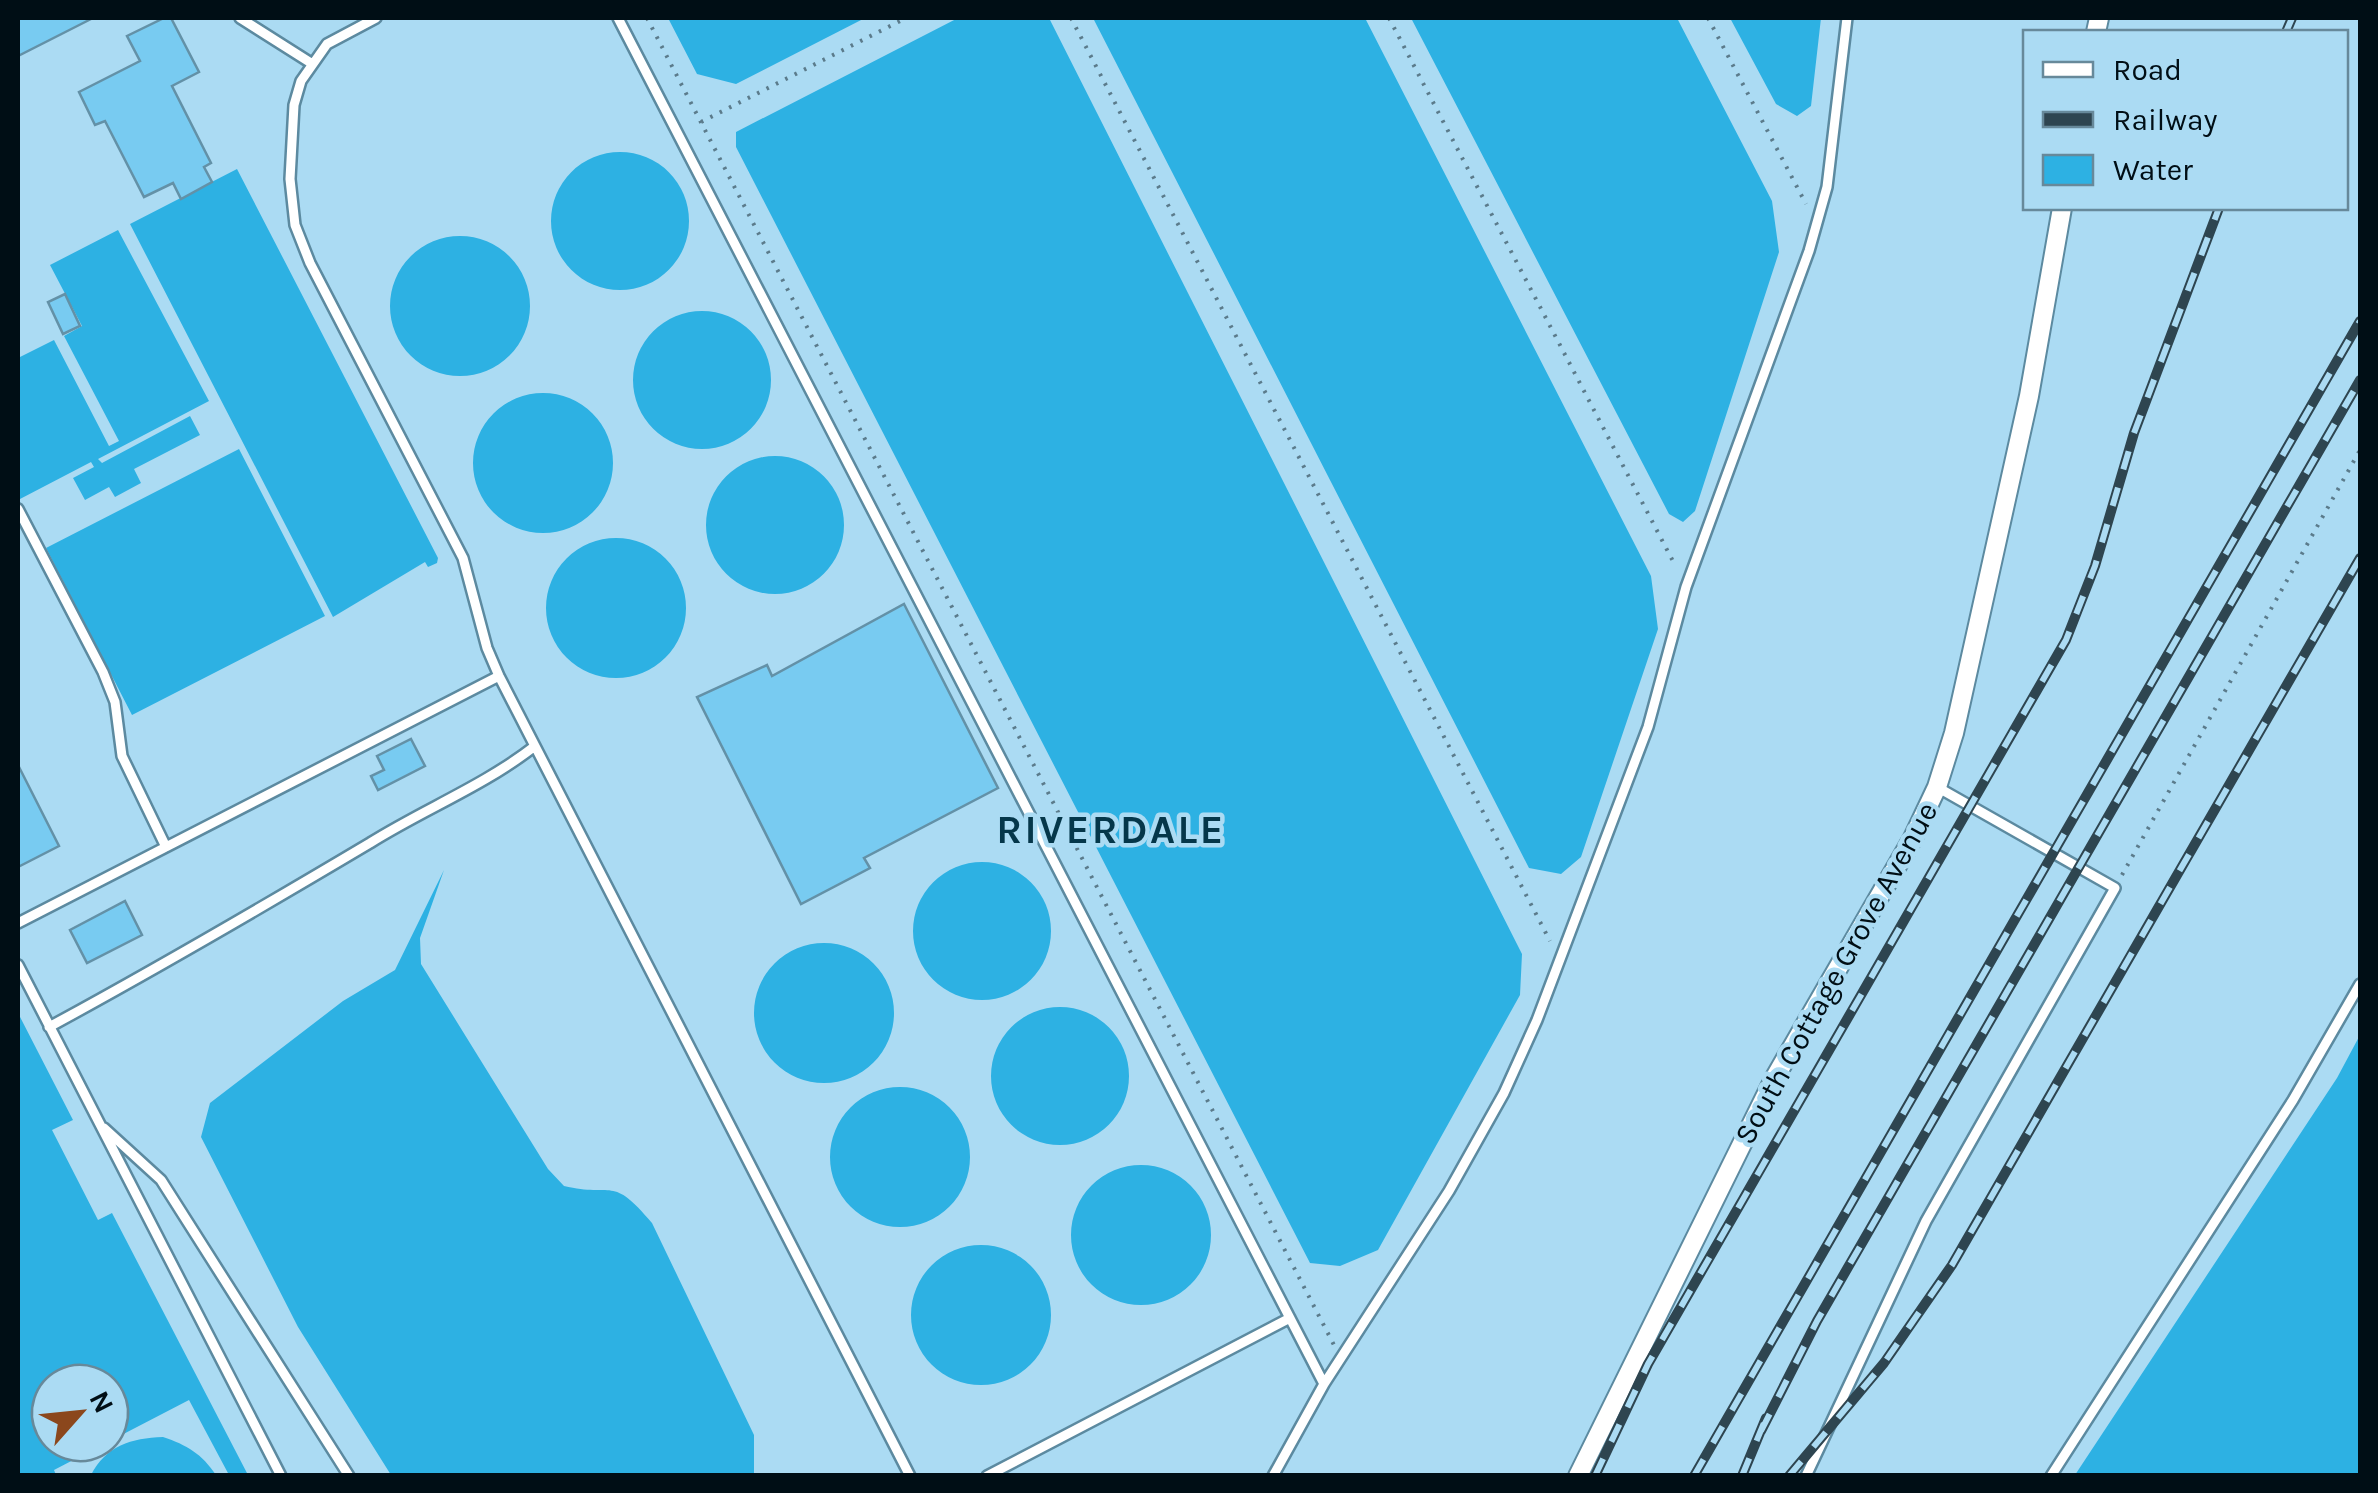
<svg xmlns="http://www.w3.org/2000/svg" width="2378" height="1493" font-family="Karla,sans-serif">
<rect width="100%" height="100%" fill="#abdbf3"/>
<path fill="#2db1e3" d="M668,18h197l-129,66 -39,-10z
M958,18h91l473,936 -2,41 -142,255 -38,16 -30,-3 -574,-1116v-15z
M1093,18h272l286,558 7,53 -77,228 -20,17 -32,-6z
M1411,18h266l95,183 7,51 -84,259 -12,11 -14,-8z
M1730,18h91l-10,88 -14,10 -21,-12z
M551 221a69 69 0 1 1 138 0a69 69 0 1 1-138 0Z
M237,169l201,389 -1,5 -9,4 -3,-5 -92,55 -203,-393z
M118,230l91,171 -111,58 4,4 88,-47 10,19 -66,34 7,14 -26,14 -6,-10 -24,13 -12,-22 21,-11 -3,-5 -71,37 -2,-141 36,-18 55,106 10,-5 -55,-105 18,-10 -32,-61z
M390 306a70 70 0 1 1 140 0a70 70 0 1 1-140 0Z
M633 380a69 69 0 1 1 138 0a69 69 0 1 1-138 0Z
M473 463a70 70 0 1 1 140 0a70 70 0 1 1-140 0Z
M239,449l86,167 -193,99 -86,-167z
M706 525a69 69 0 1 1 138 0a69 69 0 1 1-138 0Z
M546 608a70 70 0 1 1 140 0a70 70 0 1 1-140 0Z
M913 931a69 69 0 1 1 138 0a69 69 0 1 1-138 0Z
M444,870l-24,68 1,26 127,205 16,17c50,12 47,-12 88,37l102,212v40h-363l-93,-148 -97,-190 9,-34 133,-102 52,-31z
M754 1013a70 70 0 1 1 140 0a70 70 0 1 1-140 0Z
M991 1076a69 69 0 1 1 138 0a69 69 0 1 1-138 0Z
M18,1013l55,107 -21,10 46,90 14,-7 136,262h-19l-40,-75 -79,41v-58h-60v60h56l-52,27 2,5h-38z
M2360,1035v440h-285l262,-397z
M830 1157a70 70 0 1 1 140 0a70 70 0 1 1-140 0Z
M1071 1235a70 70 0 1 1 140 0a70 70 0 1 1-140 0Z
M911 1315a70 70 0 1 1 140 0a70 70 0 1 1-140 0Z
M163,1437c24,8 39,17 53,38h-125c15,-29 40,-37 72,-38z"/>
<path fill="#78cbf1" stroke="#6391a7" stroke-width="2.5" d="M18,18h75l-75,38z
M164,18h7l28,54 -27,14 39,77 -7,4 8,15 -31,17 -8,-16 -29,14 -39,-76 -10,4 -16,-33 61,-31 -13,-25z
M65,294l15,32 -17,8 -15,-32z
M904,604l94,184 -134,70 6,10 -69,36 -104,-207 70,-32 5,11z
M411,739l14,27 -47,24 -7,-14 13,-6 -7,-14z
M18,765l41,81 -41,21z
M125,901l17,34 -55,28 -17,-33z"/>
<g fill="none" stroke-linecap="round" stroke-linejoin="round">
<g stroke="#5c8aa0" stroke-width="14">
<path id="lane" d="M240,18l71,45
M376,18l-49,26 -26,37 -7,24 -4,74 5,46 15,38 153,295 24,90 12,28 411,800
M618,18l706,1366
M18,509l85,163 12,30 7,54 44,91
M18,923l481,-247
M18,965l263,511
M49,1027c109,-59 215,-121 321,-184 56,-35 112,-56 165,-97
M104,1128l57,52 188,296
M987,1476l303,-158
M1273,1476l51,-92 125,-193 55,-98 33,-73 111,-293 38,-140 123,-336 18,-64 20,-169
M1806,1476l120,-255 189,-333 -178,-101
M2051,1476l242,-376 67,-116"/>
</g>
<g stroke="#5c8aa0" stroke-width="22">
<path id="street" d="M2096,32l3,-14
M1578,1476l196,-397 139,-241 24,-51 17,-54 75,-337 33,-188"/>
</g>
<path stroke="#5b7b8b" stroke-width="4" stroke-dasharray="2.5 8" stroke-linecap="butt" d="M647,18l687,1327
M1071,18l479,923
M1389,18l287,549
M1708,18l98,186
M701,122l205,-104
M2122,875l238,-425"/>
<use href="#lane" stroke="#fff" stroke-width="9"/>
<use href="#street" stroke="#fff" stroke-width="18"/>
<g stroke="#2e4550" stroke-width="10">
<path id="rail" d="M2286,32l6,-14
M1761,1431l56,-110 543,-941
M1595,1476l53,-112 418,-724 29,-74 39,-133 85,-225
M1694,1476l666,-1155
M1742,1476l24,-58
M1789,1476l95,-113 68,-98 408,-707"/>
</g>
<use href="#rail" stroke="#abdbf3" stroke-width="6" stroke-dasharray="19" stroke-linecap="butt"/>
</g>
<g text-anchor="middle" stroke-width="9" stroke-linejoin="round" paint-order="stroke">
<g font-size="30" fill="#000e15" stroke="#abdbf3">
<text transform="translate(1836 973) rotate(-61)" y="10">South Cottage Grove Avenue</text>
</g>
<g font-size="40" font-weight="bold" letter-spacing="2.5" fill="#05374a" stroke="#abdbf3">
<text x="1111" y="843">RIVERDALE</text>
</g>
</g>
<rect width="2378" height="1493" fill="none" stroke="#000e15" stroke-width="40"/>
<rect x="2023" y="30" width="325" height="180" fill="#abdbf3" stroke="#67899a" stroke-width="2.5"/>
<rect x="2043" y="62" width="50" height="15" fill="#ffffff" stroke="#67899a" stroke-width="2.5"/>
<text x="2113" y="80" font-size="30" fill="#000e15">Road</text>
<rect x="2043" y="112" width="50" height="15" fill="#2e4550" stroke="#67899a" stroke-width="2.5"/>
<text x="2113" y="130" font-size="30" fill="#000e15">Railway</text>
<rect x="2043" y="155" width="50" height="30" fill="#2db1e3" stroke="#67899a" stroke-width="2.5"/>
<text x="2113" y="180" font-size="30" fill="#000e15">Water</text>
<g transform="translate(80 1413) rotate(63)"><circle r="48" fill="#abdbf3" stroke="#67899a" stroke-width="2.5"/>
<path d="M0-8L18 38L0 25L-18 38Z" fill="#8b471c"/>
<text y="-15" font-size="28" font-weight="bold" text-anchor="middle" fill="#000e15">N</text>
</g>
</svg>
